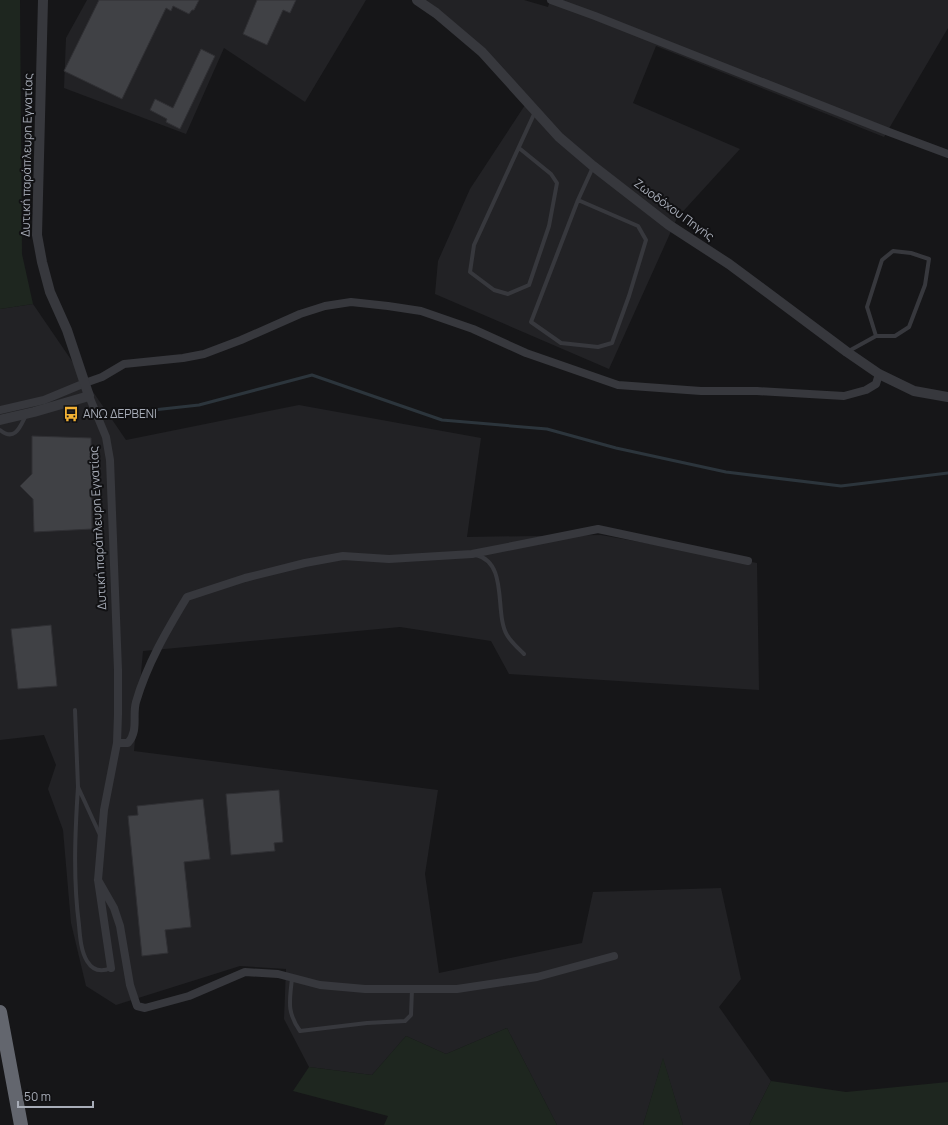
<svg xmlns="http://www.w3.org/2000/svg" width="948" height="1125" font-family="Manrope,sans-serif">
<rect width="100%" height="100%" fill="#161618"/>
<path fill="#222225" d="M87,0h279l-61,102 -81,-54 -38,86 -122,-46 2,-50z
M419,0h105l24,7 2,-7h398v28l-64,109 -228,-91 -23,57 107,46 -63,69 -68,151 -174,-75 3,-33 32,-72 57,-87 -45,-50z
M33,304l93,136 173,-35 182,33 -14,99 134,-2 156,28 2,127 -250,-16 -18,-33 -91,-14 -257,24 -9,100 304,39 -13,84 14,99 143,-30 11,-51 128,-4 20,91 -22,28 52,74 -22,44h-66l-20,-66 -20,66h-86l-50,-97 -61,26 -40,-18 -34,39 -63,-8 -25,-48 2,-50 -46,-3 -124,39 -30,-19 -15,-63 -8,-93 -15,-41 8,-24 -12,-30 -44,5v-431z"/>
<path fill="#1e261f" d="M0,0h20l2,254 11,50 -33,5z
M507,1028l50,97h-173l4,-9 -95,-25 16,-24 63,8 34,-39 40,18z
M663,1058l20,67h-40z
M771,1081l75,11 102,-10v43h-199z"/>
<g fill="none" stroke-linecap="round" stroke-linejoin="round">
<path stroke="#2c353c" stroke-width="3" d="M126,413l73,-8 113,-30 130,45 105,9 69,19 110,24 115,14 107,-13"/>
</g>
<path fill="#404145" stroke="#303034" d="M99,0h100l-5,10h-2l-3,4 -16,-8 -2,5 -5,-3 -44,91 -58,-28z
M257,0h39l-6,13 -7,-3 -16,35 -24,-11z
M201,49l14,7 -35,73 -14,-7 1,-3 -17,-9 5,-11 18,9z
M32,436l59,2 1,91 -58,3 -1,-33 -13,-13 12,-12z
M51,625l6,61 -39,3 -7,-60z
M279,790l4,52 -9,1 1,8 -44,4 -5,-61z
M203,799l7,60 -26,3 7,65 -26,3 3,23 -26,3 -14,-140 10,-1 -1,-9z"/>
<g fill="none" stroke-linecap="round" stroke-linejoin="round">
<path stroke="#37383d" stroke-width="4" d="M519,148l32,26 6,9 -8,43 -20,59 -21,9 -14,-4 -24,-18 4,-27 61,-133
M578,200l60,26 8,14 -17,56 -17,47 -14,4 -37,-4 -30,-21 47,-122 15,-33
M847,352l29,-16h19l14,-9 16,-42 4,-26 -18,-6 -18,-2 -11,9 -15,47 9,29
M0,430c15,12 20,-3 26,-15
M476,555c33,8 18,58 31,80 4,7 11,13 17,19
M75,710l3,77 22,48
M78,787c-3,46 -5,92 1,138 1,12 2,26 8,36 6,10 15,11 24,7
M292,978c-2,22 -6,33 8,53l67,-8 38,-2 6,-6 1,-26"/>
<path stroke="#37383d" stroke-width="8" d="M551,0l44,16 294,116 59,22
M89,396l17,41 4,23 8,210v44l-1,29 -13,67 -6,70 13,88
M0,410l44,-10 41,-17 17,-6 22,-13 59,-6 21,-4 37,-14 59,-26 25,-8 26,-4 37,4 33,5 52,18 53,24 92,32 83,6h56l87,5 22,-6 10,-6 3,-10
M117,743h11c11,-13 4,-27 8,-41 11,-38 31,-72 51,-105l58,-19 60,-15 38,-7 46,3 83,-5 126,-25 150,32
M98,880l16,28 6,18 10,59 7,21 8,2 44,-12 56,-24 33,2 42,11 45,4h92l80,-12 77,-21"/>
<path stroke="#37383d" stroke-width="10" d="M417,0l19,13 46,39 77,85 34,29 76,59 60,39 118,88 32,22 35,17 34,6
M0,420l34,-8 55,-16 -22,-66 -17,-38 -8,-30 -5,-27 6,-235"/>
<path stroke="#63666e" stroke-width="14" d="M0,1012l21,113"/>
</g>
<defs>
<g id="bus-bare" transform="scale(1.2)"><path d="M-5-6H5V4H4V6H2V4H-2V6H-4V4H-5ZM-3.5-4V0h7V-4ZM-3.5 1.2v1.5H-2V1.2ZM2 1.2v1.5H3.5V1.2Z" fill="#f2b134" stroke="#111113" stroke-width="2.5" paint-order="stroke"/></g>
</defs>
<g fill-rule="evenodd">
<use href="#bus-bare" x="71" y="414"/>
</g>
<g text-anchor="middle" stroke-width="4" stroke-linejoin="round" paint-order="stroke">
<g font-size="12" fill="#a8adb8" stroke="#111113">
<text transform="translate(27 155) rotate(-89)" y="4">Δυτική παράπλευρη Εγνατίας</text>
<text transform="translate(674 210) rotate(36)" y="4">Ζωοδόχου Πηγής</text>
<text transform="translate(98 528) rotate(-93)" y="4">Δυτική παράπλευρη Εγνατίας</text>
</g>
<g font-size="12" fill="#a8adb8" stroke="#111113" text-anchor="start">
<text x="83" y="418">ΑΝΩ ΔΕΡΒΕΝΙ</text>
</g>
</g>
<path d="M18 1101v6h75v-6" fill="none" stroke="#a8adb8" stroke-width="2"/>
<text x="24" y="1101" font-size="12" fill="#a8adb8" stroke="#111113" stroke-width="3" paint-order="stroke">50 m</text>
</svg>
